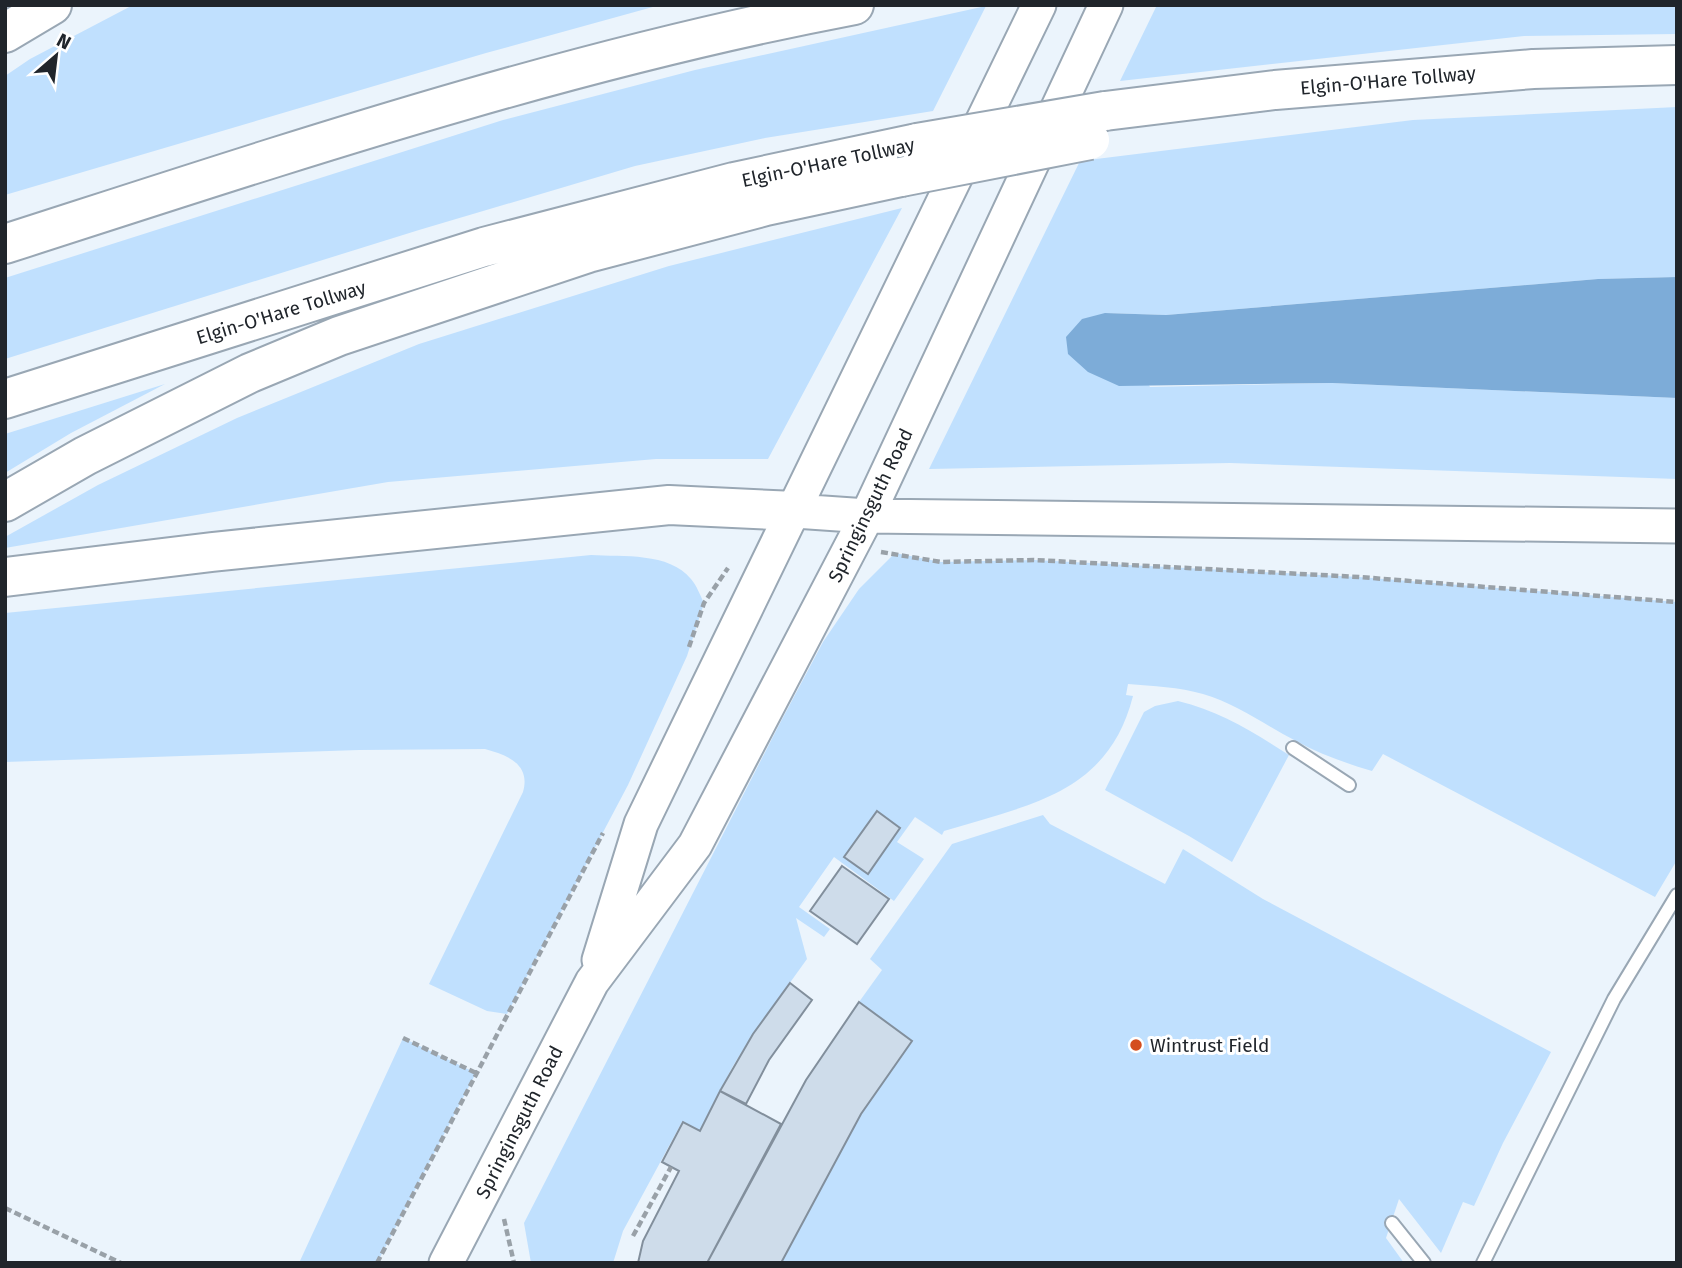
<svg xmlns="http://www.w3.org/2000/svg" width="1682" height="1268" font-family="'Fira Sans',sans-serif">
<rect width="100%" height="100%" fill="#ebf4fc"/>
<path fill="#c0e0fe" d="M133,5h527l-174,48 -481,142v-119l25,-17z
M1157,5h520v29l-153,2 -404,45z
M986,6l-53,105 -168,27 -130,28 -216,64 -414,129v-81l498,-158 192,-50z
M1677,107v170l-79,2 -432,36 -60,-2 44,74 182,-4 345,15v81l-447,-16 -301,6 151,-308 333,-41z
M902,208l-134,251h-112l-268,23 -383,66v-11l93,-52 139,-67 182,-74 250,-78z
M165,384l-94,49 -66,40v-39z
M895,553l46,9 93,-2 325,17 318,25v258l-22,37 -272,-143 -11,17c-27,-8 -52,-17 -76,-30 -31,-16 -59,-37 -93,-47 -24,-7 -50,-8 -75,-10l-2,11 7,1c-25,99 -106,109 -189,135l-2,4 -27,-18 -18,25 27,17 -30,42 -60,-44 -35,50 31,22 -6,8 -28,-19 11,41 -54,75 -20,32 -33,65 -18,-9 -59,109 -10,32h-82l-7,-40 255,-498 44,-83 36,-53z
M591,555c32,2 78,-3 100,24 6,7 9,16 13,24l-17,53 -59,129 -121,229 -20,-3 -58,-27 94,-192c8,-28 -16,-37 -38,-43l-126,1 -354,12v-149z
M1178,701c42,10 75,31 111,54l-57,107 -43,-26 -84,-46 39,-78 11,-6z
M1043,815l7,9 115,60 18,-35 80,50 288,153 -48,91 -29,63 -11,-4 -22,51 -42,-54 -13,39 18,25h-623l80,-149 51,-73 -53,-39 23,-32 -12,-11 82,-115z
M403,1038l73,35 -99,190h-78z"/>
<path fill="#7dacd8" d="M1677,277v121l-345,-15 -213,3 -31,-14 -20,-18 -2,-17 16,-18 23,-6 61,2 432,-36z"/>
<path fill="#cedcea" stroke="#828f9c" stroke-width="2" d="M877,811l23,17 -32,46 -24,-17z
M842,866l47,33 -32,45 -47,-33z
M790,983l22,17 -43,60 -23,44 -26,-13 33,-57z
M859,1002l53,39 -51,73 -80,149h-74l99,-183z
M720,1091l61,33 -74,139h-69l5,-22 36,-70 -17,-9 21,-40 17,9z"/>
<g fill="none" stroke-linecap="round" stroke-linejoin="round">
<g stroke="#99a7b4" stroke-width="16">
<path id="lane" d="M1293,748l56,37
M1392,1223l32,40
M1483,1263l131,-264 63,-104"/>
</g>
<g stroke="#99a7b4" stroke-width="37">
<path id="secondary" d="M795,511l72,5 810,10
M599,960l42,-136 398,-819
M446,1263l146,-281 103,-137 172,-329 239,-511"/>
</g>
<g stroke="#99a7b4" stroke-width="42">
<path id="highway" d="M5,33l47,-28
M1105,111l170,-21 258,-21 144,-4
M5,244c280,-90 559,-184 849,-239
M5,399l479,-152 250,-65 183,-39
M5,502l80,-46 165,-83 89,-37 249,-83 178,-47 135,-29
M5,577l207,-25 457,-47 126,6"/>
</g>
<path stroke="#99a1a8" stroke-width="4.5" stroke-dasharray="7 3.5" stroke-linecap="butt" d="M881,552l60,10 93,-2 325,17 318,25
M689,647l15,-44 24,-35
M403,1038l73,35
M5,1208l116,55
M504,1219l10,44
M633,1236l38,-69
M377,1263l226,-430"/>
<use href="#lane" stroke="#fff" stroke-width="12"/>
<use href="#secondary" stroke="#fff" stroke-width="33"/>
<use href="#highway" stroke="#fff" stroke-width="38"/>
<g stroke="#99a7b4" stroke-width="42" stroke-linecap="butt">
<path id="highway-bridge" d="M917,143l188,-32
M901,177l189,-37"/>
</g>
<use href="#highway-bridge" stroke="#fff" stroke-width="38"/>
</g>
<circle fill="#d44d1e" stroke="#fff" stroke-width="2.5" cx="1136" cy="1045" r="7"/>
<g text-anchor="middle" stroke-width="6" stroke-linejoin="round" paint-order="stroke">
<g font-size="19" fill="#20252b" stroke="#fff">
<text transform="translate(1388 80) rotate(-5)" y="7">Elgin-O'Hare Tollway</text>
<text transform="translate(828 162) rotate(-12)" y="7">Elgin-O'Hare Tollway</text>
<text transform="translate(281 312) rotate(-17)" y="7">Elgin-O'Hare Tollway</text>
<text transform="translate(870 505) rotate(-64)" y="7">Springinsguth Road</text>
<text transform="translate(519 1122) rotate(-63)" y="7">Springinsguth Road</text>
</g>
<g font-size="19" fill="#20252b" stroke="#fff" text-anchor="start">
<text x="1150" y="1052">Wintrust Field</text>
</g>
</g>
<rect width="1682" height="1268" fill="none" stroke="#20252b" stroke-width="14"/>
<g transform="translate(56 56) rotate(28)" stroke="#ffffff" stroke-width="5" paint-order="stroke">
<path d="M0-5L12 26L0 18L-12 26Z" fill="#20252b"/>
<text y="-10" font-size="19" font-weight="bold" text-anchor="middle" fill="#20252b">N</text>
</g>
</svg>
